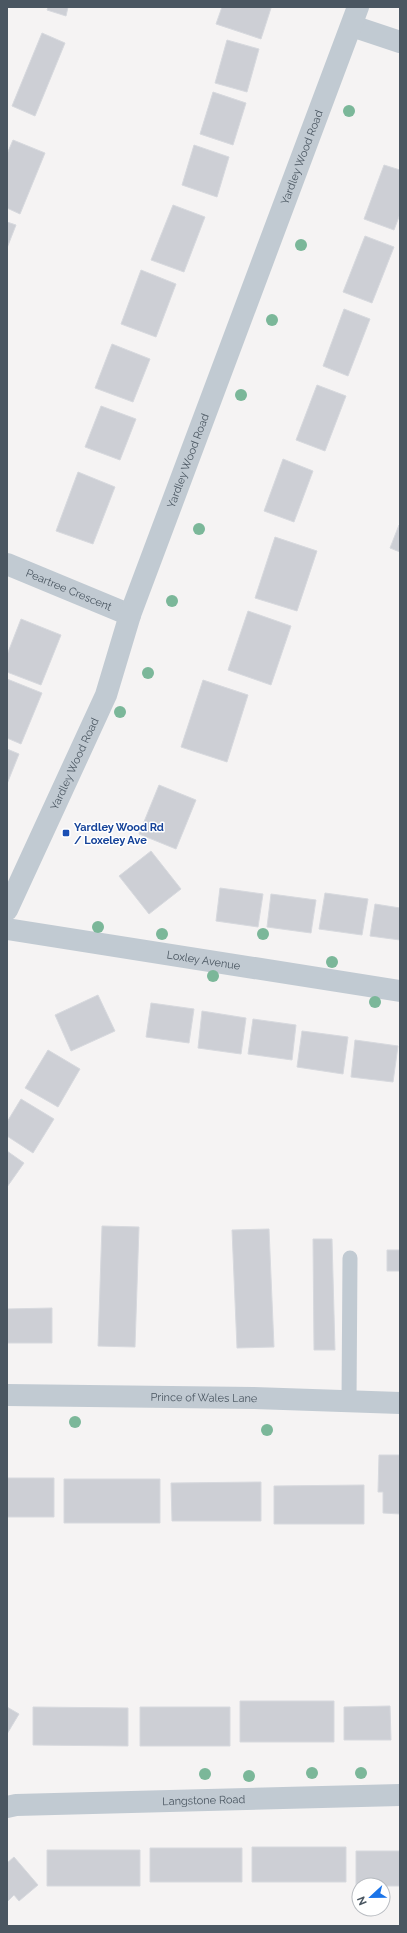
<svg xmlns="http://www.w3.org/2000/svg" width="407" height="1933" font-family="Raleway,sans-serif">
<rect width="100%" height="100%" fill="#f5f3f3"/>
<path fill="#cdcfd5" stroke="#d7d9de" d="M48,7h20l-2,9 -19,-6z
M222,7h45l4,1 -10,31 -45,-15z
M42,33l23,10 -30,73 -23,-10z
M227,40l32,9 -12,43 -32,-9z
M213,92l33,11 -13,42 -33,-11z
M13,140l32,13 -25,61 -13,-6v-54z
M194,145l35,12 -12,40 -35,-12z
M384,165l16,5v44l-6,16 -30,-11z
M173,205l32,12 -21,55 -33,-12z
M7,222l9,3 -9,23z
M365,236l29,11 -22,56 -29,-11z
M141,270l35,14 -20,53 -35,-13z
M344,309l26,10 -22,57 -25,-10z
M112,344l38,15 -17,43 -38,-14z
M317,385l29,11 -21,55 -29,-11z
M101,406l35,13 -16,41 -35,-13z
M283,459l30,12 -19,51 -30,-11z
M78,472l37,15 -22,57 -37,-13z
M399,525l1,1v26l-10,-4z
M275,537l42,14 -20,60 -42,-13z
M248,611l43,15 -20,59 -43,-15z
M21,619l40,16 -20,50 -34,-13v-17z
M7,679l35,14 -21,51 -14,-6z
M203,680l45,15 -21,67 -46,-15z
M7,749l12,5 -12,30z
M159,785l37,15 -20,49 -37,-15z
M151,851l30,38 -32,25 -30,-38z
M220,888l43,6 -5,33 -42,-6z
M325,893l43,6 -6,36 -43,-6z
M271,894l45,6 -5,33 -44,-6z
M375,904l25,4v32l-30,-4z
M98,995l17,36 -44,20 -16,-36z
M151,1003l43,6 -5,34 -43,-6z
M202,1011l44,7 -5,36 -43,-6z
M253,1019l43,6 -4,35 -44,-6z
M302,1031l46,6 -5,37 -46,-7z
M355,1040l43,6 -5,36 -42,-5z
M48,1050l32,19 -22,38 -33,-19z
M21,1099l33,20 -21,34 -26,-17v-14z
M7,1151l17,12 -17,24z
M102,1226l37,1 -4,120 -37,-1z
M269,1229l5,118 -37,1 -5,-118z
M313,1239h19l3,111h-21z
M387,1250h13v21h-13z
M52,1308v35h-45v-34z
M379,1455h21v59l-17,-1v-21h-5z
M7,1478h47v39h-47z
M64,1479h96v44h-96z
M261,1482v39h-89l-1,-38z
M364,1485v39h-90v-38z
M240,1701h94v41h-94z
M390,1706l1,34h-47v-33z
M7,1707l12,7 -12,20z
M33,1707l95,1v38l-95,-1z
M140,1707h90v39h-90z
M252,1847h94v35h-94z
M150,1848h92v34h-92z
M47,1850h93v36h-93z
M356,1851h44v35h-44z
M14,1857l24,28 -19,16 -5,-6 -7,7v-39z"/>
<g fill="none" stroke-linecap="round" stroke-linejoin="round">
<path stroke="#c1cad2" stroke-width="15" d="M349,1402l1,-144"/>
<g stroke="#c1cad2" stroke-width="22">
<path d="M352,26l48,16"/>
<path id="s1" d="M7,564l123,51"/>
<path id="s2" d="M7,929l393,62"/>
<path id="s3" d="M7,1395l246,3 147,5"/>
<path id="s4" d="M7,1807l9,-2 384,-10"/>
</g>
<path stroke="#c1cad2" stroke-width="22" id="s5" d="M7,910l99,-215 24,-80 228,-608"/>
</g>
<g fill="#7bb799">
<circle cx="349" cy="111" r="6"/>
<circle cx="301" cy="245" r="6"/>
<circle cx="272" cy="320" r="6"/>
<circle cx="241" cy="395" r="6"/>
<circle cx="199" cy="529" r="6"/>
<circle cx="172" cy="601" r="6"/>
<circle cx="148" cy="673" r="6"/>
<circle cx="120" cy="712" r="6"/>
<circle cx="98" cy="927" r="6"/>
<circle cx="162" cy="934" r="6"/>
<circle cx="263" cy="934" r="6"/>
<circle cx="332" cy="962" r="6"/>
<circle cx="213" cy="976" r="6"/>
<circle cx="375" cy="1002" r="6"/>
<circle cx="75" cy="1422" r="6"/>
<circle cx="267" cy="1430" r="6"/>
<circle cx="312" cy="1773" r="6"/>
<circle cx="361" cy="1773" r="6"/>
<circle cx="205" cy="1774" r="6"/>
<circle cx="249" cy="1776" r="6"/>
</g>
<rect fill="#1a4fb4" stroke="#fff" stroke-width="1.5" x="62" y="829" width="8" height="8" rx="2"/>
<g text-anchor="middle" stroke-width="3" stroke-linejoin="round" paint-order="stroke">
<g font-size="11" fill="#4a5661" stroke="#fff">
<text dy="4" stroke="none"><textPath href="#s5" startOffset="809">Yardley Wood Road</textPath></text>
<text dy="4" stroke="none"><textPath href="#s5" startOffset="485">Yardley Wood Road</textPath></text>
<text dy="4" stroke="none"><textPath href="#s1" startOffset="67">Peartree Crescent</textPath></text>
<text dy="4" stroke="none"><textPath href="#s5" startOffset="161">Yardley Wood Road</textPath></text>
<text dy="4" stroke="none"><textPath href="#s2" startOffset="199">Loxley Avenue</textPath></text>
<text dy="4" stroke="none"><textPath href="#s3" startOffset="197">Prince of Wales Lane</textPath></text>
<text dy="4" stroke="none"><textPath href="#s4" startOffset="197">Langstone Road</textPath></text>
</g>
<g font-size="11" font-weight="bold" fill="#164399" stroke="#fff" text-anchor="start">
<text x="74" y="831">Yardley Wood Rd<tspan x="74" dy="13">/ Loxeley Ave</tspan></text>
</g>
</g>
<rect width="407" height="1933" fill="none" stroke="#4a5661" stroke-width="16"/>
<g transform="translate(371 1897) rotate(248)"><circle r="19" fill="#ffffff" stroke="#b7bbc0"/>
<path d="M0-3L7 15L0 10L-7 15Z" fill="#1a73e8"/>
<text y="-6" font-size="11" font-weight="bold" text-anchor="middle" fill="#4a5661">N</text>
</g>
</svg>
